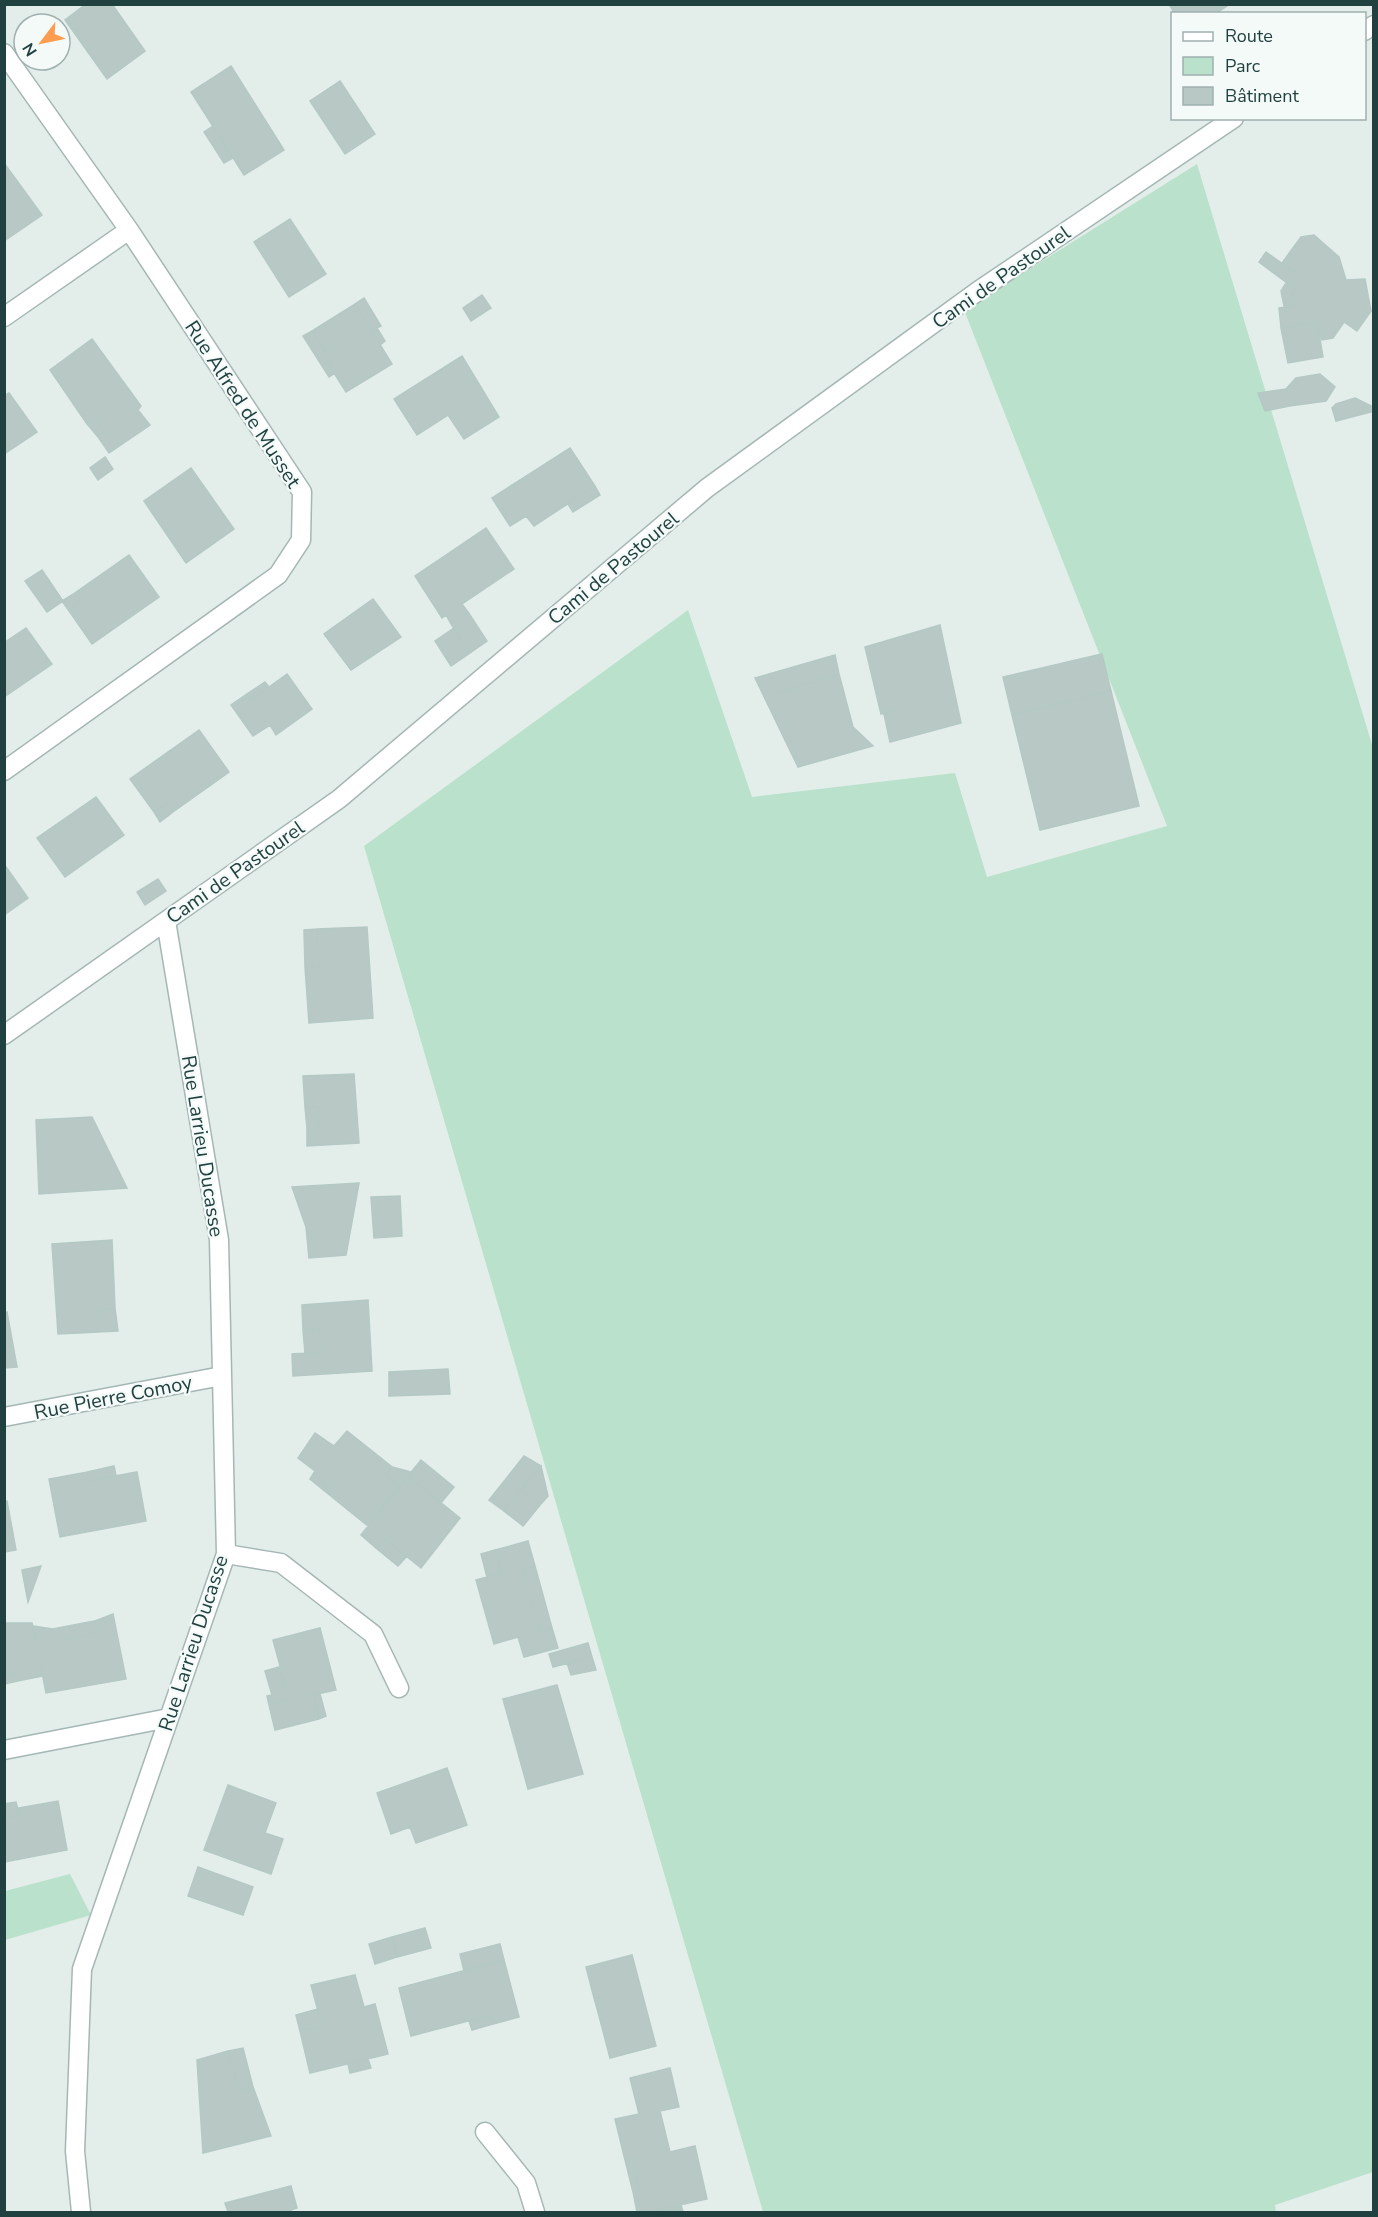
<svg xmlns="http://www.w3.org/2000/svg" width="1378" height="2217" font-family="'Nunito Sans',sans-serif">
<rect width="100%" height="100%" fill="#e3eeeb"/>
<path fill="#bae1cc" d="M1197,164l176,584v1424l-98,33 1,7h-513l-399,-1366 324,-236 64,187 203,-24 32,104 180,-51 -203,-516z
M70,1874l21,41 -86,25v-49z"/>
<path fill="#b8c9c5" stroke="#b4c8c4" stroke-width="1.5" d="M86,4h26l33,47 -38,28 -42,-59z
M1169,4h61l-15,10h-40z
M231,66l53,84 -40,25 -53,-83z
M340,81l35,53 -30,20 -35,-53z
M213,126l20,32 -9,5 -20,-31z
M4,163l38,52 -38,26z
M290,219l36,55 -37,23 -35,-55z
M1314,235l25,22 7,23 19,-1 6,32 -14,20 -13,-9 -11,16 -11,2 -5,-18 -36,6 -2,-20 15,-2 -2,-11 3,-6 -36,-27 7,-10 28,20 6,-7 -10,-13 11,-15z
M1290,252l10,13 -6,7 -12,-9z
M1286,283l9,6 -3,6 2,11h-10l-3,-15z
M482,295l9,13 -20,13 -8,-13z
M364,298l17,28 -4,2 8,13 -5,4 -25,-41z
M355,304l37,60 -46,28 -19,-30 4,-2 -19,-29z
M1317,322l6,35 -35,6 -7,-35z
M312,331l19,29 -4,2 8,11 -6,4 -26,-41z
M92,339l49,67 -3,4 12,15 -41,28 -11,-16 7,-6 -9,-13 -9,6 -37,-54z
M462,356l37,61 -35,22 -16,-24 -31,20 -23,-36z
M1320,374l15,13 -9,14 -36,5 -4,-17 10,-11z
M1286,389l4,17 -25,5 -7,-18z
M9,393l28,39 -33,22v-58z
M1355,398l16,8v6l-35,9 -4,-13 4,-4z
M96,418l9,13 -7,6 -11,-13z
M570,448l25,38 -61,40 -8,-10 -16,10 -18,-28z
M105,457l8,12 -15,11 -8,-12z
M191,468l43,61 -48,34 -42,-62z
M595,486l5,9 -27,17 -5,-8z
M486,528l28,41 -52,35 6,8 -17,12 -5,-9 -4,3 -27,-42z
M129,555l30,42 -67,47 -23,-33 12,-10 -6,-8z
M42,570l21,31 -16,11 -22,-31z
M75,593l6,8 -12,10 -7,-10z
M373,599l28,38 -50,33 -27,-36z
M468,612l19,29 -17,12 -19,-29z
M940,625l21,98 -56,15 -8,-28 -16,4 -16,-67z
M26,628l26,36 -48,33v-54z
M454,628l16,25 -19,13 -16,-25z
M1102,654l9,37 -99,24 -9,-38z
M835,655l4,19 -61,19 20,74 -43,-89z
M287,674l25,35 -36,26 -6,-10 -17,11 -22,-31 16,-11 4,6z
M839,674l14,53 20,19 -75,21 -20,-74z
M265,682l4,5 -18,13 -4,-6z
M1111,691l28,115 -99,24 -28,-115z
M897,710l8,28 -15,4 -6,-28z
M199,730l30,42 -56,40 -5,-9 -14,9 -24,-33z
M96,797l28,38 -59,42 -28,-39z
M168,803l5,9 -13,10 -6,-10z
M4,864l24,34 -24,17z
M158,879l8,12 -21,14 -8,-13z
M367,927l6,91 -64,5 -4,-56h14l-2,-38z
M317,929l2,38h-14l-1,-37z
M354,1074l5,69 -52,3v-18h12l-1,-21h-13l-2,-31z
M305,1107h13l1,21h-12z
M92,1117l35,71 -88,6 -3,-74z
M359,1183l-13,72 -37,3 -3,-31 -14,-40z
M400,1196l2,40 -28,2 -3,-41z
M112,1240l3,68 -18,3 1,21 -40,2 -6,-90z
M368,1300l4,71 -79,5 -1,-22 29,-2 -2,-23 -16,1 -1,-25z
M115,1308l3,23 -20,1 -1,-21z
M7,1312l10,55 -13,1v-55z
M319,1329l2,23 -16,1 -2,-23z
M448,1369l2,25 -61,2v-24z
M347,1431l45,36 -6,8 14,10 -32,41 -36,-29 -17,-26 -17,-13 17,-25 19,13z
M524,1456l17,10 -37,45 -15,-11z
M421,1460l33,27 -13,16 -33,-27z
M114,1466l2,10 -27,5 -2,-9z
M541,1466l7,30 -7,8 -20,-15z
M392,1467l19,5 -11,13 -14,-10z
M315,1471l17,26 -22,-18z
M87,1472l2,9 48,-9 9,49 -86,16 -11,-58z
M408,1476l52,42 -39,50 -36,-29 -8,10 -16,-14z
M521,1489l20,15 -18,22 -19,-15z
M4,1501h3l9,49 -12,2z
M385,1539l22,17 -9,10 -21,-17z
M528,1541l7,25 -12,3 17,62 12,-3 6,20 -34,9 -6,-20 -24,7 -18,-64 25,-7 -6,-23z
M495,1550l6,23 -14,4 -6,-23z
M41,1566l-13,36 -6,-32z
M535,1566l17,62 -12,3 -17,-62z
M113,1614l13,65 -80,14 -13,-67 19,3 3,12 42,-8 -2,-12z
M95,1621l2,12 -42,8 -3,-12z
M4,1623h28l11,53 -25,5 -3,-8 -11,2z
M320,1628l16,62 -23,5 6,24 -44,11 -6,-25 20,-6 -16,-59z
M588,1643l4,14 -39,10 -4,-13z
M592,1657l4,13 -25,5 -4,-12z
M279,1667l10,32 -20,6 -2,-9 5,-1 -7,-24z
M15,1673l3,8 -14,3v-9z
M557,1685l26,89 -55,15 -25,-90z
M320,1694l6,22 -7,3 -6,-24z
M447,1768l20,57 -51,18 -6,-16 -19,7 -14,-41z
M228,1785l48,18 -11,30 18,6 -12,35 -67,-24z
M58,1801l9,49 -63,12v-44l15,-3 -1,-7z
M16,1802l3,13 -15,3v-14z
M198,1867l55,20 -10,28 -55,-19z
M425,1928l6,20 -34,9 -5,-20z
M392,1937l5,20 -22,7 -6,-20z
M500,1944l4,16 -40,11 -4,-17z
M632,1955l24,91 -46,12 -12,-46 7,-1 -4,-14 -7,1 -8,-31z
M504,1960l15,57 -26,7 -2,-9 -80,21 -12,-48z
M355,1975l9,32 11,-3 13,50 -78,19 -10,-42 22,-5 -11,-41z
M601,1997l4,14 -7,1 -4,-14z
M318,2009l4,17 -22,5 -4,-16z
M491,2015l2,9 -21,6 -3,-9z
M243,2048l10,39 -15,4 -10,-40z
M228,2051l10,40 15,-4 18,49 -68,17 -6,-93z
M368,2059l3,9 -21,5 -2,-9z
M670,2068l9,39 -19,4 10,41 25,-6 12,53 -58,13h-12l-4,-20 7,-1 -7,-32 -8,1 -10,-41 24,-5 -9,-36z
M633,2159l7,32 -7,1 -8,-32z
M291,2186l6,22 -6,2v2h-63l-3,-9z
M681,2205l2,7h-34z"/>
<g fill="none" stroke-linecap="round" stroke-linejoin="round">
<g stroke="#a5b7b4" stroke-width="21">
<path id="minor" d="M1364,31l10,-6
M4,53l125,177 173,262 -1,48 -23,35 -274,196
M4,317l125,-87
M4,1035l335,-236 368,-311 271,-197 256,-173
M4,1417l218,-41
M226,1554l55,9 92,71 26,54
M4,1750l165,-32
M485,2132l41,51 9,29
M81,2212l-6,-61 7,-182 144,-415 -7,-314 -53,-319"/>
</g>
<use href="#minor" stroke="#fff" stroke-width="18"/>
</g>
<g text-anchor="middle" stroke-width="4.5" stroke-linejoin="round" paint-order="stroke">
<g font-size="20" fill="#20413f" stroke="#f4faf8">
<text transform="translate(1001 277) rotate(-35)" y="7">Cami de Pastourel</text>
<text transform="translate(243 404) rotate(57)" y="7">Rue Alfred de Musset</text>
<text transform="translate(613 568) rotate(-40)" y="7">Cami de Pastourel</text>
<text transform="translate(235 872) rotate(-35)" y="7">Cami de Pastourel</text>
<text transform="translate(203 1146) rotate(81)" y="7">Rue Larrieu Ducasse</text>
<text transform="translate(113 1397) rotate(-11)" y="7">Rue Pierre Comoy</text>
<text transform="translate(193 1643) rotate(-72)" y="7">Rue Larrieu Ducasse</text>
</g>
</g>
<rect width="1378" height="2217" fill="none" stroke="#20413f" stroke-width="12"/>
<rect x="1171" y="12" width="195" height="108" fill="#f4faf8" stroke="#9fb0ae" stroke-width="1.5"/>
<rect x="1183" y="32" width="30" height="9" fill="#ffffff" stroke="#9fb0ae" stroke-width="1.5"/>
<text x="1225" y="42" font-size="18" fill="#20413f">Route</text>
<rect x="1183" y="57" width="30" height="18" fill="#bae1cc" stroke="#9fb0ae" stroke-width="1.5"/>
<text x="1225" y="72" font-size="18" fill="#20413f">Parc</text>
<rect x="1183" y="87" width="30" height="18" fill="#b8c9c5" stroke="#9fb0ae" stroke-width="1.5"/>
<text x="1225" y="102" font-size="18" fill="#20413f">Bâtiment</text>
<g transform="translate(42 42) rotate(238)"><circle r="28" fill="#f4faf8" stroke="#9fb0ae" stroke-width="1.5"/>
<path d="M0-4.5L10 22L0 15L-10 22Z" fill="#fe9d50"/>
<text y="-9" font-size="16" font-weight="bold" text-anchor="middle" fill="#20413f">N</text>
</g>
</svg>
